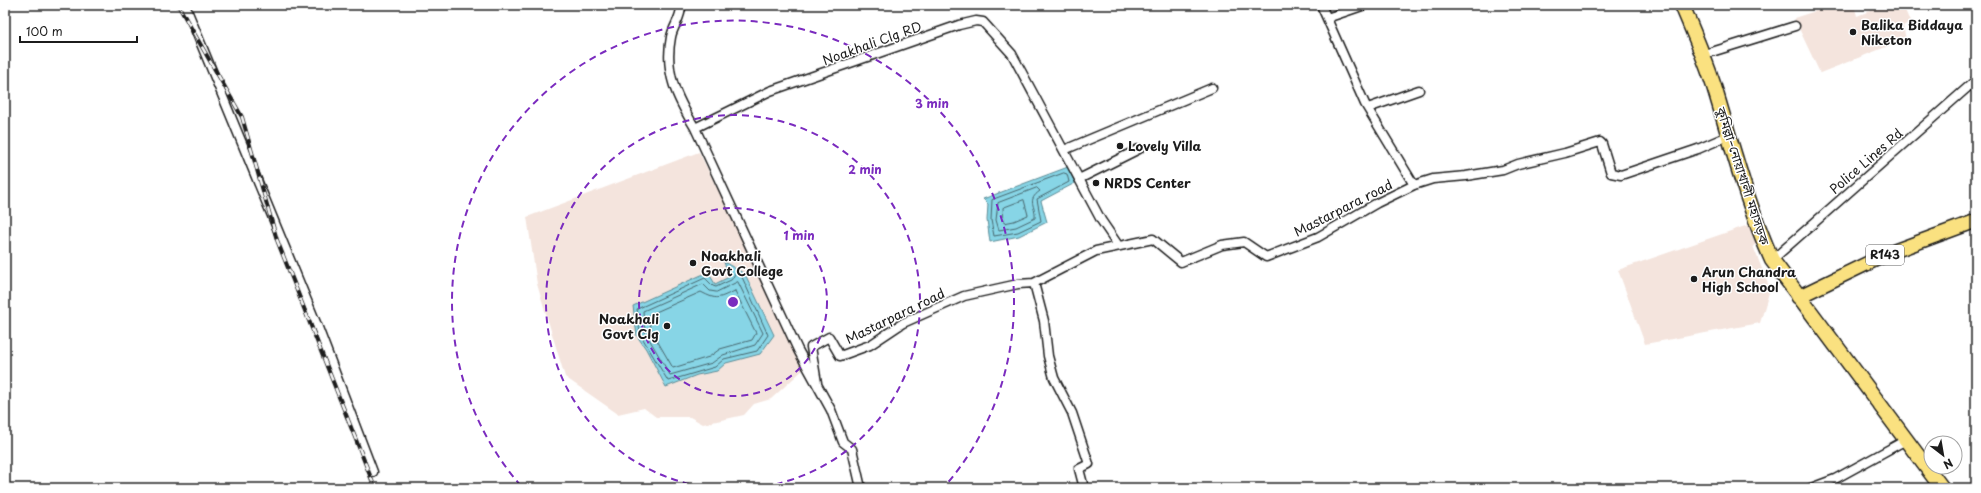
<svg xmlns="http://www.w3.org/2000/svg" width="1981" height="493" font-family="'Playpen Sans','Noto Sans Bengali',sans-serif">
<rect width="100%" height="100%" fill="#fff"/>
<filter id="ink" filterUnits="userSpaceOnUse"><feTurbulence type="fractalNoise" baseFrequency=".025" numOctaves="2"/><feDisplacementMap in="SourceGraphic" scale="8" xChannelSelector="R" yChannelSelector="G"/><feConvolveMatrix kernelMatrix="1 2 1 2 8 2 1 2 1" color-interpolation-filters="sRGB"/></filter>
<g filter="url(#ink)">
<path fill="#f4e4dd" d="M1834,5h20l3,11 28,-11h18l7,17 -7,4 3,13 -86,34 -26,-55z
M699,152l107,215 -35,32 -17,5 -10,11 -41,9 -13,-7h-34l-12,-9 -26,6 -53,-37 -28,-93 -10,-67z
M1754,223l8,19 -9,4 17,43 -10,34 -115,21 -27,-74z"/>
<path fill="#87d5e6" stroke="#5c8b95" d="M1068,167l7,16 -34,18 6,21 -28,14 -29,6 -3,-22 1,-16 -5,-5z
M724,262l21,12 29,61 -14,19 -34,9 -9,8 -20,4 -31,12 -20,-38 -9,-13 -4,-30 75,-34 7,12 14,-7z"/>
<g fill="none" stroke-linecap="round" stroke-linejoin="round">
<path stroke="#47666d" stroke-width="1" d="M1064,173l3,1 2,8 -32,17 4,22 -23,11 -24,4 -3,-16 1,-20z
M1037,188l3,3c-14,10 -4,14 -5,27l-19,9 -17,3 -3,-10 2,-17z
M1024,200l4,15 -14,6 -10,2 -1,-15z
M736,273l6,4 26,58 -11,16 -33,8 -9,8 -47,14 -28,-47 -3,-25 68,-31 8,8 3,1 15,-7z
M738,282l25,51 -8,12 -32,10 -11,8 -42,12 -25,-43 -2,-21 60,-27 7,7 6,1z
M735,291l21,42 -4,7 -32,9 -11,8 -36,11 -22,-38 -2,-15 52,-23c17,9 17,6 34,-1z"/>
<g stroke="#1c1c1c" stroke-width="11">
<path id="minor" d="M185,5l132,320 56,147
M681,5c1,12 -8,21 -10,32 -7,36 6,61 24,91l75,-37 189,-66 17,-4 7,1 29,32 89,166 17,25
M1321,5l44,99 49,81
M1327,18l38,-13
M1702,55l93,-29
M1368,108l51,-18
M695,128l103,222 33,60 12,32 9,7 9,39
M1064,150l148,-62
M1079,179l60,-30
M1772,260l204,-180
M1034,283l10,38 4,35 6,22 18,35 17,51 -10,5 5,19
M817,383l-6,-36 18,-10 11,19 30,-11 33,-22 61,-27 54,-12 16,-1 62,-32 57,-12 28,23 41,-17 22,-3 22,15 52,-20 59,-34 37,-18 19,-6 33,-3 37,-6 15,-6 47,-11 35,-11 2,2 9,29 10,2 77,-26 30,-13
M1811,488l24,-9 71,-39"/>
</g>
<g stroke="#1c1c1c" stroke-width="16">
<path id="primary" d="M1798,297l91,-44 87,-32"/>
</g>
<g stroke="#1c1c1c" stroke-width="17">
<path id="trunk" d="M1682,5c12,29 25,58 34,88 17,56 32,114 56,167l170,228"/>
</g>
<use href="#minor" stroke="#fff" stroke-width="8"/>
<use href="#primary" stroke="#fae180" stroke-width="13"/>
<use href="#trunk" stroke="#fae180" stroke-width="14"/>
<g stroke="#1c1c1c" stroke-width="4">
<path id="rail" d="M178,5l64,112 35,123 98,248"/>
</g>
<use href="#rail" stroke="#fff" stroke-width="2.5" stroke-dasharray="8" stroke-linecap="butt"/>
</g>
</g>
<g fill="none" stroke="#7b2cbf" stroke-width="2" stroke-dasharray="7 5">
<circle cx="733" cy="302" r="94"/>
<path d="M713 488A187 187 0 1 1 753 488"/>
<path d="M521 486A281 281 0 1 1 945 486"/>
</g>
<g fill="#1c1c1c" stroke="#fff" stroke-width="1.5">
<circle cx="1853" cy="32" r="4"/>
<circle cx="1120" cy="146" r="4"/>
<circle cx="1096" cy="183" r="4"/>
<circle cx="693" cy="263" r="4"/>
<circle cx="1694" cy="279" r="4"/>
<circle cx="667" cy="326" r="4"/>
</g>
<g text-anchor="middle" stroke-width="3" stroke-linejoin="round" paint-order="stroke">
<rect fill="#fff" stroke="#606060" stroke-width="1" x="1866" y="245" width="38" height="20" rx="3"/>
<g font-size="12" font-weight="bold" fill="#1c1c1c">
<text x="1885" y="259">R143</text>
</g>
<g font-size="13" font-weight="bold" fill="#1c1c1c" stroke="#fff" text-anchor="start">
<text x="1861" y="30">Balika Biddaya<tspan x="1861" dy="15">Niketon</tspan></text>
<text x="1128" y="151">Lovely Villa</text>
<text x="1104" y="188">NRDS Center</text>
<text x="701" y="261">Noakhali<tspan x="701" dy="15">Govt College</tspan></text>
<text x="1702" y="277">Arun Chandra<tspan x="1702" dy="15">High School</tspan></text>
<text x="659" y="324" text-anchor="end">Noakhali<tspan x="659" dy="15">Govt Clg</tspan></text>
</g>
<g font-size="13" fill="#1c1c1c" stroke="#fff">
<text transform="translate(872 43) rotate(-20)" y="5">Noakhali Clg RD</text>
<text transform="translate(1866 161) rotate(-41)" y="5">Police Lines Rd</text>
<text transform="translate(1743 176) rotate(72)" y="5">কুমিল্লা–নোয়াখালী মহাসড়ক</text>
<text transform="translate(1343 208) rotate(-27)" y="5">Mastarpara road</text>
<text transform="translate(895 316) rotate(-26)" y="5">Mastarpara road</text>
</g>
</g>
<circle cx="733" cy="302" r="6" fill="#7b2cbf" stroke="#fff" stroke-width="2"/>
<g font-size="12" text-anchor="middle" font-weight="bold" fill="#7b2cbf" stroke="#fff" stroke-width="3" stroke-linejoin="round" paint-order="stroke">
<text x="932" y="108">3 min</text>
<text x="865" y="174">2 min</text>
<text x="799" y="240">1 min</text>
</g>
<rect width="1981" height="493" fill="none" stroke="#fff" stroke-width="20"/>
<rect x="10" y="10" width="1961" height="473" fill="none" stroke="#1c1c1c" stroke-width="1.5" filter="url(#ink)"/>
<g transform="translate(1943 455) rotate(149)"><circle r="19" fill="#ffffff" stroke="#a4a4a4"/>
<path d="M0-3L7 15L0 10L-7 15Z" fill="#1c1c1c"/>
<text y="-6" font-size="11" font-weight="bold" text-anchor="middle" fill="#1c1c1c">N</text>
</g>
<path d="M20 36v6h117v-6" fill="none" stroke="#1c1c1c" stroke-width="2"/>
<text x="26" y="36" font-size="12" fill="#1c1c1c" stroke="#ffffff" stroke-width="3" paint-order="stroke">100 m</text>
</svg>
